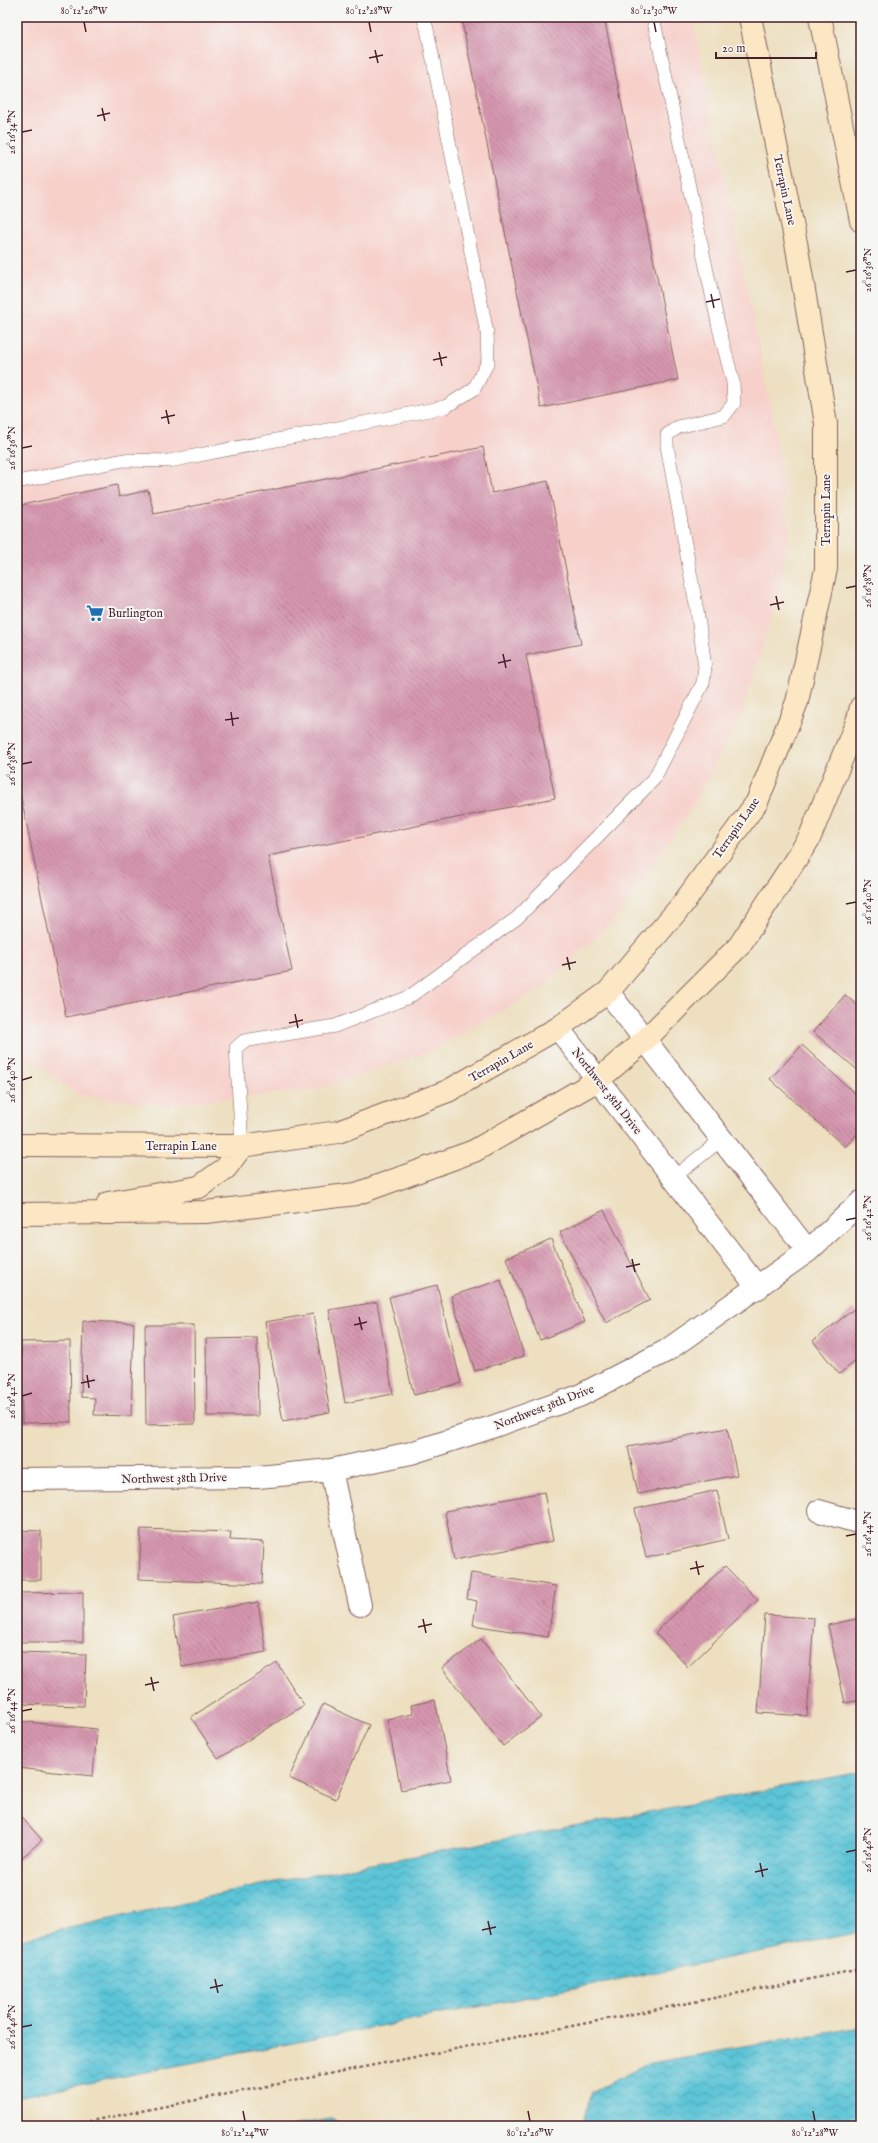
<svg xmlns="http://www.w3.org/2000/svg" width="878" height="2143" font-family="'IM FELL English',serif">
<defs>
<pattern id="water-waves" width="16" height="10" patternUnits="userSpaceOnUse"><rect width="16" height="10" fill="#5bc4d7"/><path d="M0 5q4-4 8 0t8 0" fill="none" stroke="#4d9faf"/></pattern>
<pattern id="building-back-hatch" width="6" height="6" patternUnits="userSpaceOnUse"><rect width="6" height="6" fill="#d596af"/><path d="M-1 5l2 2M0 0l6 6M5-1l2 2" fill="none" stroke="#af7a8f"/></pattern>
</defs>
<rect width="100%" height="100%" fill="#f6f6f2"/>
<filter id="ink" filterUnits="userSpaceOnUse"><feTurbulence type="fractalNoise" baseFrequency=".025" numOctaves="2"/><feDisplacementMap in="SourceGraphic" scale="8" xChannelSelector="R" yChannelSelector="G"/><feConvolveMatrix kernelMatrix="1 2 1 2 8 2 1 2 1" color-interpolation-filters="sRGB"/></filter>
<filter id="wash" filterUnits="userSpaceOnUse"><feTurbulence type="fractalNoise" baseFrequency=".012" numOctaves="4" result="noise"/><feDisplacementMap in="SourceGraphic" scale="16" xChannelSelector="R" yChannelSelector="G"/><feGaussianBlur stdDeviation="0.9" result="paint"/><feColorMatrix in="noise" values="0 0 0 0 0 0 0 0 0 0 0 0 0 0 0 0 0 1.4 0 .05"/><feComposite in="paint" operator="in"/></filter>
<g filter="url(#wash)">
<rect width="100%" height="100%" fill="#eddfbf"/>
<path fill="#f7d0ca" d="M17,17h675l79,390 19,121 -12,68 -36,117 -52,98 -74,107 -76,72 -113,63 -112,37 -150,15 -85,-9 -49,-36 -14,3z"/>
<path fill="url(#water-waves)" stroke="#527281" d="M861,1772v160l-844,165v-157l248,-56z
M861,2027v99h-279l9,-34 59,-29z
M331,2119l17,7h-58z"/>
<g id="blocks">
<path fill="url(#building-back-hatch)" d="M461,17h143l74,363 -137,28z
M483,447l9,46 56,-12 33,163 -55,11 29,143 -287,58 24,115 -226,46 -49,-240v-271l100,-21 2,12 29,-7 6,24z
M845,995l16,13v65l-48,-41z
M802,1045l59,54v31l-16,17 -75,-68z
M604,1210l46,90 -44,23 -46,-91z
M551,1239l34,83 -45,18 -34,-82z
M501,1280l23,76 -49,15 -24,-75z
M437,1285l24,98 -47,12 -25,-98z
M377,1302l16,92 -48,9 -16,-93z
M854,1309l7,9v39l-22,17 -26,-33z
M313,1314l17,98 -47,9 -18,-99z
M83,1321l51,2 -3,93 -37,-1 1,-17 -14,-1z
M145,1325h49l1,99 -49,1z
M257,1338l1,78h-51l-1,-77z
M70,1341l1,81 -49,1 -1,-81z
M727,1428l10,47 -99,19 -10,-47z
M717,1490l11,49 -82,19 -11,-49z
M544,1492l9,49 -99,19 -9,-49z
M141,1529l90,3 -1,8 34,2 -2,42 -123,-5z
M17,1530l24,1v49h-24z
M725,1566l33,34 -70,67 -33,-34z
M471,1573l85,13 -8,51 -75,-12 4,-24 -10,-2z
M83,1592v50h-66v-49z
M258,1602l8,50 -84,15 -9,-50z
M765,1615l49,3 -7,98 -49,-3z
M861,1618v82l-16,3 -17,-78z
M481,1639l60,78 -38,29 -61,-78z
M17,1652l69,2 -2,52 -67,-2z
M277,1663l27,42 -86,54 -27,-42z
M435,1700l16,80 -50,10 -14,-71 26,-5 -2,-9z
M323,1704l46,21 -33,74 -47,-21z
M17,1721l80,8 -4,47 -76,-8z
M17,1812l25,28 -25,22z"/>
</g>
</g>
<g filter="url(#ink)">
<use href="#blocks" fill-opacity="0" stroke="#83625f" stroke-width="1"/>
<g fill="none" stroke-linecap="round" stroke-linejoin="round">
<g stroke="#83625f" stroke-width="14">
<path id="lane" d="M17,482l107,-22 45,1 276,-54 29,-18 14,-27 -1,-29 -60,-304 -4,-12
M242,1146l-6,-98 8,-7 91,-15 74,-29 108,-79 137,-139 49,-96 2,-16 -8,-57 -30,-164v-11l11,-8 46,-11 10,-13 -1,-21 -14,-54 -66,-311
M673,1178l49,-39"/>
</g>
<g stroke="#83625f" stroke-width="24">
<path id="street" d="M608,992l200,259
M558,1028l200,260
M331,1470l29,135
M17,1479l241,-2 73,-7 80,-17 78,-25 90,-32 87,-45 142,-100 53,-49
M819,1511l42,12"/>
</g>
<g stroke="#83625f" stroke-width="24">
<path id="secondary" d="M820,17l41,204
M17,1145l225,1 96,-14 110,-41 110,-63 50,-36 74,-87 75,-103 40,-100 29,-133v-145l-29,-176 -47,-231
M108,1203l91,-16 27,-19 16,-22
M17,1214l189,-2 150,-18 118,-43 124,-71 47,-40 94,-94 70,-107 49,-120 3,-12"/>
</g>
<path stroke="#83625f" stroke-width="2.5" stroke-dasharray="3 3" stroke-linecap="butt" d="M65,2126l796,-157"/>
<use href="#lane" stroke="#fff" stroke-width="13"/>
<use href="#street" stroke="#fff" stroke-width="22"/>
<use href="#secondary" stroke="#fbe7c3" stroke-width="22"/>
</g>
</g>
<path fill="none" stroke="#4a1f2b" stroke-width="1.5" d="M84,22l2,10M369,22l2,10M654,22l2,10M375,50l3,13M369,58l14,-3M102,108l3,13M97,116l13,-3M22,132l10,-2M846,272l10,-2M711,294l3,14M706,302l14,-3M439,352l3,14M433,360l14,-3M166,410l3,14M161,418l14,-3M22,448l10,-2M846,588l10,-2M776,596l3,14M770,605l14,-3M503,654l3,14M498,663l13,-3M231,712l2,14M225,720l14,-2M22,764l10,-2M846,904l10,-2M567,957l3,13M562,965l14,-3M295,1014l3,14M289,1023l14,-3M22,1080l10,-3M846,1220l10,-2M632,1259l3,13M626,1267l14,-3M359,1317l3,13M354,1325l13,-3M87,1375l2,13M81,1383l14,-3M22,1396l10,-3M846,1536l10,-2M696,1561l3,14M690,1569l14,-3M423,1619l3,14M418,1627l14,-3M151,1677l3,14M145,1685l14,-3M22,1711l10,-2M846,1852l10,-2M760,1863l3,14M755,1872l13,-3M488,1921l3,14M482,1930l14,-3M215,1979l3,14M210,1988l13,-3M22,2027l10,-2M243,2111l2,10M528,2111l2,10M813,2111l2,10"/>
<defs>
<g id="supermarket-bare" transform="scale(1.38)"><path d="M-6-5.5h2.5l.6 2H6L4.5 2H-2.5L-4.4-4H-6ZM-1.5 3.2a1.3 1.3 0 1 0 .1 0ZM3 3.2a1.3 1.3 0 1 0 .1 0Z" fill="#1f6fb2" stroke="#f6f6f2" stroke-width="2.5" paint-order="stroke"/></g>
</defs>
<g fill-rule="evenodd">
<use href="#supermarket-bare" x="95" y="613"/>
</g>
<g text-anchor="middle" stroke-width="4" stroke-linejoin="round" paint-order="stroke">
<g font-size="12" fill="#4a1f2b" stroke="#f6f6f2">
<text transform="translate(785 190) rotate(78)" y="4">Terrapin Lane</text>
<text transform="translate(826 510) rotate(-90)" y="4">Terrapin Lane</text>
<text transform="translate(736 828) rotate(-55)" y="4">Terrapin Lane</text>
<text transform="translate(501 1061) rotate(-30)" y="4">Terrapin Lane</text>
<text transform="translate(607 1091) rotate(52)" y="4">Northwest 38th Drive</text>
<text x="181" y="1150">Terrapin Lane</text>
<text transform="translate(544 1407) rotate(-21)" y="4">Northwest 38th Drive</text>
<text transform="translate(174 1478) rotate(-1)" y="4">Northwest 38th Drive</text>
</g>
<g font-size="12" fill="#4a1f2b" stroke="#f6f6f2" text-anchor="start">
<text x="108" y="617">Burlington</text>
</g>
</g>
<rect width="878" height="2143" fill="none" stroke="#f6f6f2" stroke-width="44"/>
<path d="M716 52v6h100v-6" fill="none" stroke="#4a1f2b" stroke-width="2"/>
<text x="722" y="52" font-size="12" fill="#4a1f2b" stroke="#f6f6f2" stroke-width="3" paint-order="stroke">20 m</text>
<rect x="22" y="22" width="834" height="2099" fill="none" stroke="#4a1f2b" stroke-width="1.5"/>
<g font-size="10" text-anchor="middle" fill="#4a1f2b">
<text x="84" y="14">80°12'26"W</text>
<text x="369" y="14">80°12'28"W</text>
<text x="654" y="14">80°12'30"W</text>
<text transform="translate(11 132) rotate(-90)" y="4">26°16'34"N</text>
<text transform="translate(867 270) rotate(-90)" y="4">26°16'36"N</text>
<text transform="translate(11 448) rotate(-90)" y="4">26°16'36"N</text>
<text transform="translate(867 586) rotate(-90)" y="4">26°16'38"N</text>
<text transform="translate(11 764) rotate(-90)" y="4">26°16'38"N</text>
<text transform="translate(867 902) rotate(-90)" y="4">26°16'40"N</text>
<text transform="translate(11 1080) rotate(-90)" y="4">26°16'40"N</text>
<text transform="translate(867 1218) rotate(-90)" y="4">26°16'42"N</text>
<text transform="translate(11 1396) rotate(-90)" y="4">26°16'42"N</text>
<text transform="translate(867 1534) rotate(-90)" y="4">26°16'44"N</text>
<text transform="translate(11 1711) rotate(-90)" y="4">26°16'44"N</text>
<text transform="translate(867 1850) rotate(-90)" y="4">26°16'46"N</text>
<text transform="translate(11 2027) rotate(-90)" y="4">26°16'46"N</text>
<text x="245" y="2136">80°12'24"W</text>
<text x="530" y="2136">80°12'26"W</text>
<text x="815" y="2136">80°12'28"W</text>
</g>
</svg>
